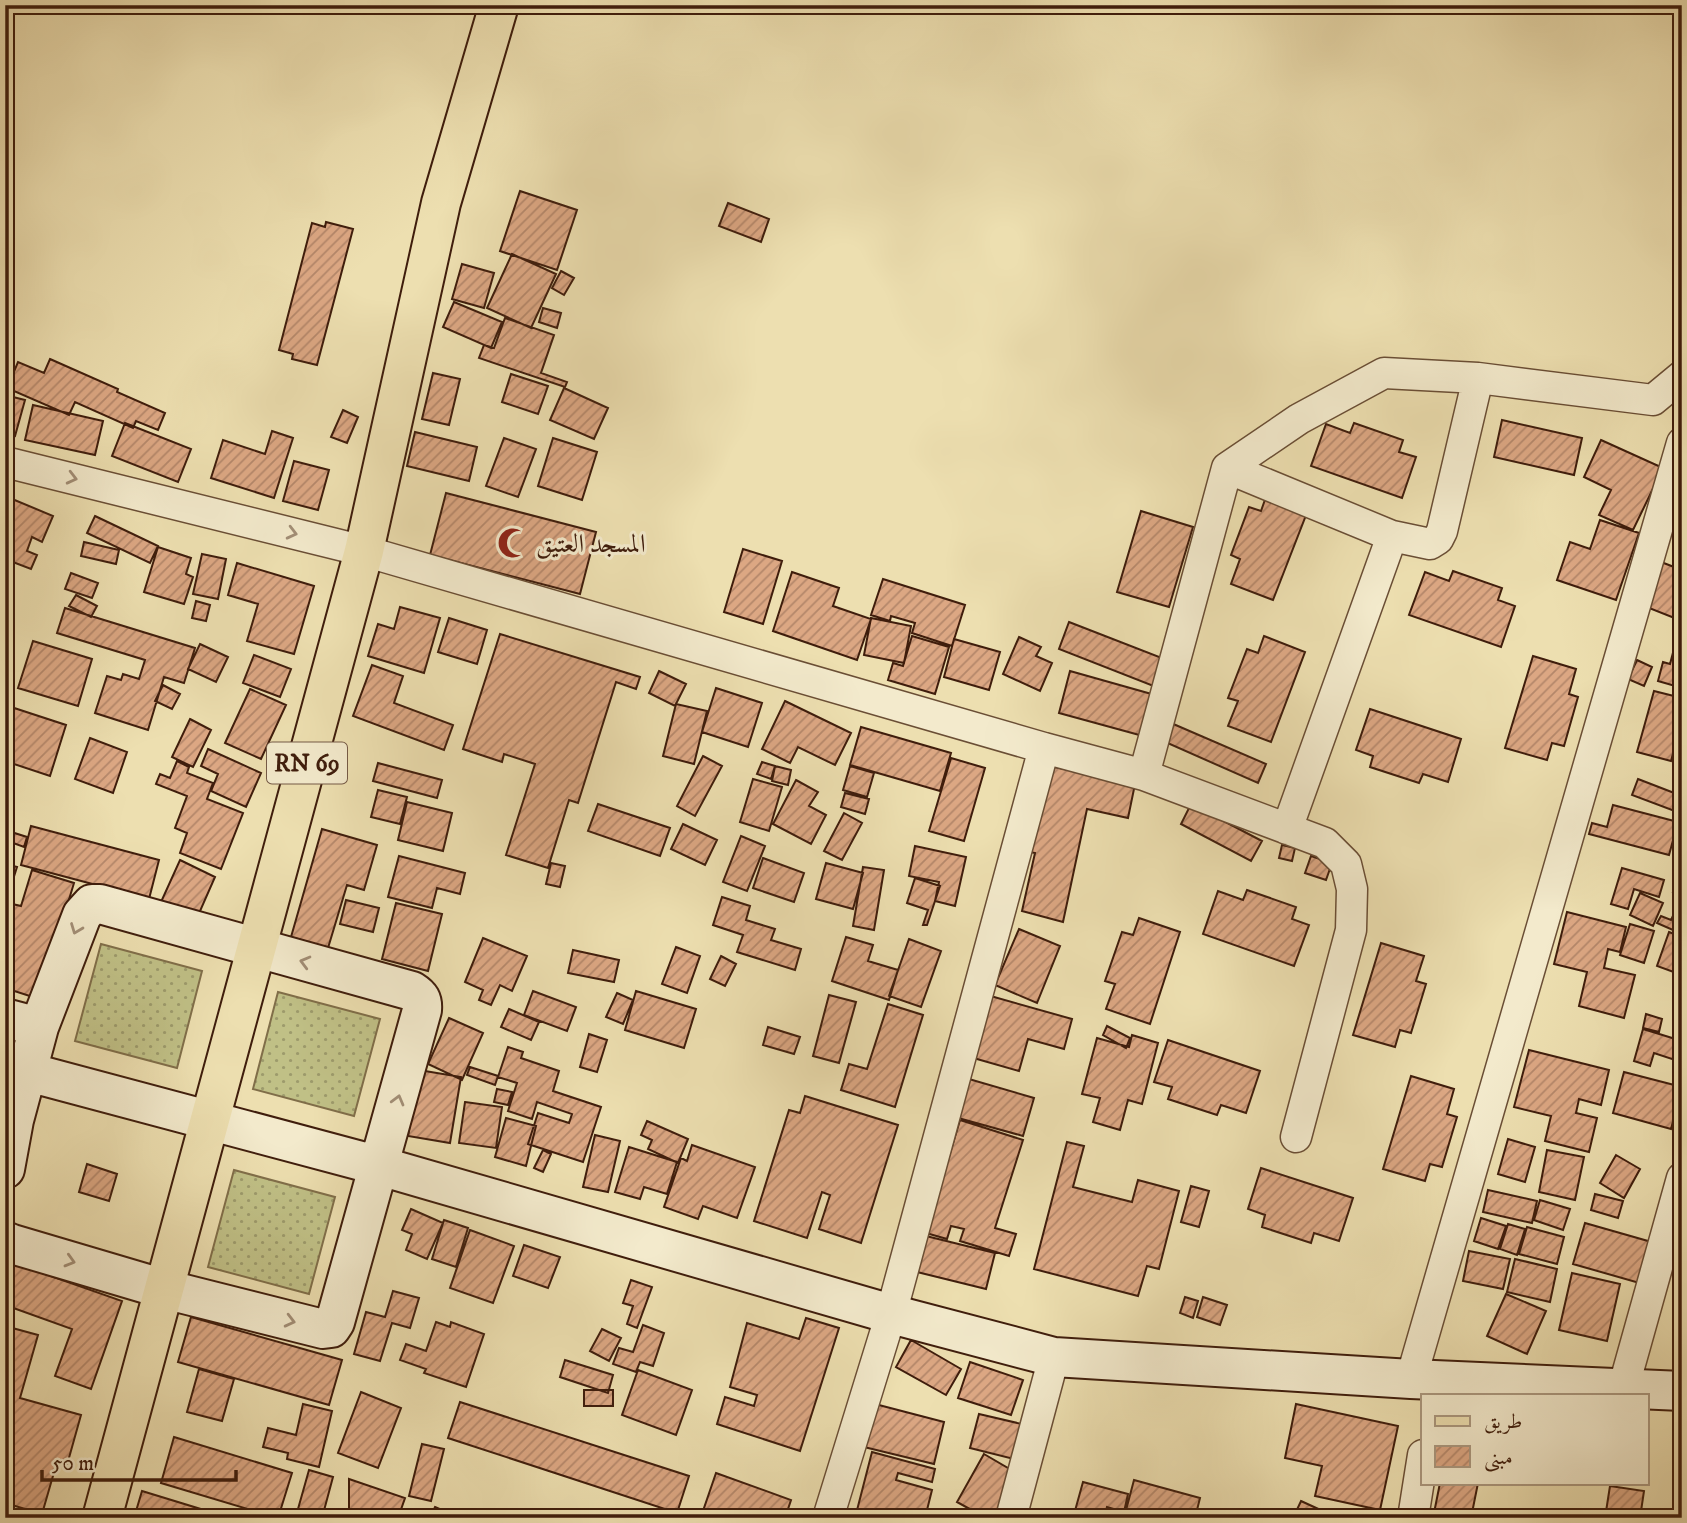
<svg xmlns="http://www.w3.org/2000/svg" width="1687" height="1523" font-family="'IM FELL DW Pica',Amiri,serif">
<defs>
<pattern id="garden-dots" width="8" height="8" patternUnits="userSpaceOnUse" patternTransform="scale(1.75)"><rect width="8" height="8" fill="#c0c086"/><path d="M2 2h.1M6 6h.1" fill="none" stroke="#9d9b6c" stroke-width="1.8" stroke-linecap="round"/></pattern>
<pattern id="building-hatch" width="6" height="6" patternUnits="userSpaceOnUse" patternTransform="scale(1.75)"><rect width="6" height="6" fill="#dca783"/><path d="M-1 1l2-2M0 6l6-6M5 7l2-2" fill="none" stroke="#b4876a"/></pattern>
</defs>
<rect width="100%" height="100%" fill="#eddfb0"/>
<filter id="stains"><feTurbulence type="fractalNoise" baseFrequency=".00286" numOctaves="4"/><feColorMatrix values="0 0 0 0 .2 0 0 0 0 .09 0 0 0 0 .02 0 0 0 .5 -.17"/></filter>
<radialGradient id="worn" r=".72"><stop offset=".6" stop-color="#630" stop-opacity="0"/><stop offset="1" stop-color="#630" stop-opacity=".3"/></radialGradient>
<path fill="url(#garden-dots)" stroke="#806e49" stroke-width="2" d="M101,944l101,27 -25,97 -102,-27z
M278,992l102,27 -26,97 -101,-27z
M234,1170l101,27 -26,97 -101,-27z"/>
<path fill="url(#building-hatch)" stroke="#3f1d0c" stroke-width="2" d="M520,191l57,19 -20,60 -57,-19z
M728,203l41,16 -8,23 -42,-16z
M326,222l27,7 -36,136 -25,-6 1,-5 -14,-4 33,-127 13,4z
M512,254l44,20 -25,54 -44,-20z
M462,264l32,9 -10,35 -32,-9z
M561,271l13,7 -10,17 -12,-7z
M454,302l48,20 -11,26 -48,-21z
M543,308l18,5 -4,15 -18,-6z
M505,318l49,17 -13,38 26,9 -2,5 -86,-29 5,-13 10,3z
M50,359l68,30 -1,3 48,21 -7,17 -22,-9 -3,7 -58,-26 -6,13 -62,-27 11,-26 26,11z
M433,373l27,6 -11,46 -27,-6z
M511,374l37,12 -10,28 -36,-12z
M564,388l44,20 -14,31 -44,-19z
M5,395l20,5 -10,36 -10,-2z
M33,405l70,16 -8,34 -70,-15z
M343,410l15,7 -11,26 -16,-6z
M1502,420l80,18 -8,37 -80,-18z
M125,423l66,26 -13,33 -66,-26z
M1354,423l49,17 -4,12 17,5 -14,41 -91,-32 15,-42 24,9z
M272,431l21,7 -19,60 -63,-20 12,-38 42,14z
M415,432l62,15 -8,34 -62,-15z
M504,438l32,11 -18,48 -32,-11z
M553,438l44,14 -15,48 -44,-14z
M1601,440l62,28 -30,62 -34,-15 12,-25 -27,-13z
M294,461l35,9 -11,40 -35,-9z
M446,493l150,39 -16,62 -150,-39z
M1267,494l41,16 -35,90 -42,-16 9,-25 -9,-4 18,-48 12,4z
M5,496l48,20 -11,26 -10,-5 -5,14 10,4 -6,14 -26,-10z
M1141,511l52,16 -24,80 -52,-15z
M95,516l63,30 -8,17 -63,-30z
M1600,520l39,13 -23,67 -59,-20 13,-38 20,7z
M84,542l35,8 -3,14 -35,-8z
M158,547l33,11 -5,16 7,3 -9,27 -40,-12z
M743,549l39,12 -19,63 -39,-12z
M202,554l24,5 -8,40 -25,-5z
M1661,562l21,8v51l-38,-15z
M237,563l77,23 -20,68 -47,-13 11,-37 -30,-9z
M1453,571l49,17 -4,12 17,6 -14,41 -92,-32 16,-43 24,9z
M792,572l47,16 -6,18 38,13 -14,41 -84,-29z
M71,573l27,10 -6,15 -27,-9z
M883,579l82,26 -13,41 -40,-13 3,-10 -24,-7 -1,5 -19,-6z
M76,595l21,11 -6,11 -22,-11z
M196,601l14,4 -4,16 -14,-3z
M400,607l40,11 -16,55 -56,-17 10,-32 16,5z
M65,608l130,40 -11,35 -20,-6 -16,53 -53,-17 12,-37 14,4 2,-6 16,5 6,-19 -88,-27z
M449,618l38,12 -10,34 -39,-12z
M871,618l40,8 -7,37 -40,-8z
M1069,622l98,38 -11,27 -97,-38z
M1679,630l3,1v57l-24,-7 5,-19 7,2z
M500,634l140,43 -4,12 -20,-7 -38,121 -9,-3 -21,68 -42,-13 29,-91 -31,-10 -2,8 -39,-13z
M912,636l37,11 -14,47 -47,-14 5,-17 10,3z
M1264,636l41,16 -34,90 -43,-16 10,-25 -10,-3 19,-49 11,4z
M1019,637l22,10 -5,9 16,7 -12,28 -37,-17z
M954,639l46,13 -11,38 -45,-13z
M33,641l59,18 -14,47 -60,-18z
M200,644l28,13 -12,25 -28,-13z
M254,655l37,14 -11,28 -37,-14z
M1533,656l43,13 -7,25 9,3 -14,49 -12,-3 -5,17 -42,-12z
M1637,660l15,7 -8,19 -16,-7z
M372,665l31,11 -9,27 59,22 -9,25 -91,-34z
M659,671l27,13 -11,22 -26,-13z
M1070,671l85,24 -12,41 -84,-23z
M163,685l17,9 -8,15 -17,-8z
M716,688l46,15 -14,44 -46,-15z
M250,689l36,16 -25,54 -36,-16z
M1654,691l28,7v22l-11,41 -34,-9z
M785,701l66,32 -16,32 -37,-18 -8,16 -28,-14z
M676,704l31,7 -13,53 -31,-8z
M5,705l61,20 -16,51 -45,-15z
M1370,709l91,30 -13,43 -25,-8 -4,9 -49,-16 3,-11 -17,-6z
M190,719l21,11 -18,37 -21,-10z
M1171,723l95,41 -8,19 -95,-42z
M861,727l90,26 -11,38 -90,-26z
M90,738l37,14 -14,41 -38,-14z
M208,749l53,24 -15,34 -35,-16 7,-17 -17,-8z
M703,756l19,10 -27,50 -18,-10z
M951,758l34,10 -21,73 -35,-10z
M177,761l12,6 -2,6 26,10 -6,16 36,14 -22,56 -41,-16 7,-20 -12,-5 12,-32 -31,-12 4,-10 10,4z
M762,762l13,4 -4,13 -14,-5z
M378,763l64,17 -5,18 -64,-17z
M775,766l16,4 -3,15 -16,-4z
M850,766l24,7 -7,24 -24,-7z
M1050,766l85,18 -7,34 -41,-9 -24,113 -41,-11 13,-58 -15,-3z
M753,779l29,8 -13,44 -29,-9z
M1638,779l44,17v13l-2,4 -48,-18z
M796,780l22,12 -9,14 17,9 -15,29 -38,-20z
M378,790l29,7 -7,27 -29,-7z
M845,793l24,6 -4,15 -24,-7z
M407,802l45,11 -9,38 -45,-11z
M598,804l72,24 -10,28 -72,-25z
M1191,804l71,37 -11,20 -70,-37z
M1613,805l65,17 -9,33 -80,-21 3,-11 15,4z
M844,813l18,10 -20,37 -18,-9z
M683,824l34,16 -12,25 -34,-16z
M31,826l128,34 -10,39 -128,-34z
M322,829l55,16 -13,45 -17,-5 -19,63 -37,-11z
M5,830l22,7 -3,10 -19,-7z
M741,836l24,10 -18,45 -24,-9z
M1282,845l13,3 -3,13 -13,-3z
M915,846l51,11 -11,49 -20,-5 4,-19 -30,-6z
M1682,847v29l-7,-1z
M399,856l66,17 -5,21 -23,-6 -5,20 -44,-11z
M1311,856l21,7 -6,17 -21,-7z
M763,858l41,15 -10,29 -41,-14z
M180,860l35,17 -18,41 -36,-16z
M551,863l14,3 -5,21 -14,-3z
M826,863l37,10 -10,36 -37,-10z
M5,864l12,3 -12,38z
M863,867l21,3 -10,60 -21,-4z
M1622,868l42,12 -5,17 -25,-8 -6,20 -17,-5z
M32,870l42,13 -35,116 -34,-11v-75l3,-10 13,3z
M915,878l25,8 -13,39h-4l5,-15 -21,-7z
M1678,878l4,1v16l-9,-3z
M1247,890l49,17 -4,12 17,6 -15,41 -91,-32 15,-43 25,9z
M1640,893l23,10 -10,23 -23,-11z
M722,897l28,9 -4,14 29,9 -4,11 30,9 -6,21 -58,-18 6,-17 -30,-10z
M1682,897v37l-25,-11 4,-7 10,4z
M346,900l33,8 -6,24 -33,-8z
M396,903l46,11 -14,57 -46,-12z
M1567,912l59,15 -6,25 -12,-3 -4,19 31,7 -11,43 -45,-12 8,-34 -33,-8z
M1139,918l41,14 -30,92 -44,-15 9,-25 -10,-3 17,-49 11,3z
M1630,924l24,7 -10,32 -24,-8z
M1019,929l41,17 -23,57 -42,-18z
M1669,932l13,5v38l-25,-9z
M846,937l27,8 -5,16 30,9 -9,30 -57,-19z
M483,938l44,18 -15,35 -12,-6 -9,20 -12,-5 4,-10 -18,-8z
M909,939l32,12 -20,56 -32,-11z
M1381,943l43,13 -8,25 10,3 -15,49 -11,-3 -5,17 -42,-12z
M676,947l24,9 -13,37 -25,-9z
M573,950l46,10 -5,22 -46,-9z
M721,956l15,8 -11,22 -15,-7z
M533,991l43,16 -9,24 -43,-16z
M636,991l60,18 -12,39 -59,-18z
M617,993l16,7 -10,24 -17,-7z
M829,995l27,7 -17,61 -26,-7z
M987,995l85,24 -8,30 -36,-10 -9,32 -49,-14z
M888,1004l35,11 -28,92 -54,-17 8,-26 18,5z
M509,1009l30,13 -8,18 -30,-13z
M1646,1014l16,5 -3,13 -16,-4z
M449,1018l34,15 -21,47 -34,-16z
M1107,1026l23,12 -4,10 -23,-13z
M768,1027l32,10 -6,17 -31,-9z
M1643,1029l39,12 -1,21 -27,-9 -4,13 -16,-5z
M589,1034l18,6 -10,32 -17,-5z
M1132,1035l26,8 -16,61 -14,-4 -8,30 -27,-8 7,-24 -18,-4 15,-56 32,9z
M1168,1040l92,31 -14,42 -25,-8 -4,10 -49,-16 4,-12 -18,-5z
M508,1047l15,5 -2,6 38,13 -6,20 48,16 -18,55 -55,-18 10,-31 31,10 3,-9 -35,-12 -5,17 -24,-8 9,-28 -19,-6z
M1529,1050l80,20 -8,35 -22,-6 -3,14 21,5 -8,34 -44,-11 6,-25 -37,-9z
M470,1067l28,9 -3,9 -28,-10z
M419,1070l42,7 -11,66 -42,-7z
M1624,1072l58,15 -11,42 -58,-16z
M1411,1076l43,13 -7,25 10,3 -15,50 -12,-3 -5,17 -42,-12z
M962,1077l72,21 -11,38 -72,-20z
M497,1089l15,3 -4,13 -14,-3z
M805,1096l93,29 -37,118 -42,-14 11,-34 -8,-3 -15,46 -53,-17 35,-111 11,3z
M465,1102l37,5 -6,41 -37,-5z
M506,1118l30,8 -10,40 -31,-9z
M960,1120l63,20 -28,88 21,6 -7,22 -49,-15 4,-12 -13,-3 -4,13 -21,-6z
M647,1121l41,18 -10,24 -30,-14 4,-9 -11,-5z
M595,1135l25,6 -12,51 -25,-5z
M1508,1139l27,8 -10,35 -27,-8z
M1067,1142l17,4 -11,41 59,15 6,-22 41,11 -20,78 -12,-3 -9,30 -104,-27z
M692,1145l63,22 -18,51 -34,-12 -5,13 -34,-12 17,-49 6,3z
M629,1147l48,15 -10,32 -23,-7 -4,12 -25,-7z
M543,1150l8,4 -8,18 -9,-4z
M1547,1150l37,7 -9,43 -36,-8z
M1616,1155l24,14 -16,29 -24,-15z
M87,1164l30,10 -8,27 -30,-9z
M1261,1168l92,30 -14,43 -25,-8 -3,10 -49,-16 3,-12 -17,-6z
M1191,1186l18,5 -10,36 -18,-5z
M1488,1190l49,11 -5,22 -49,-11z
M1595,1194l28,7 -5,17 -27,-8z
M1540,1200l30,9 -7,21 -29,-10z
M411,1209l32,14 -16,36 -21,-9 6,-16 -10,-4z
M1481,1218l25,8 -8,23 -24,-8z
M444,1220l24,8 -12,39 -24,-8z
M1585,1223l70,20 -12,41 -70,-20z
M1508,1224l17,5 -8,26 -17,-6z
M1527,1227l37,10 -7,27 -38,-10z
M470,1230l44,16 -21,57 -43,-15z
M926,1236l69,17 -9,36 -69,-17z
M524,1245l36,12 -12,31 -35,-12z
M1469,1251l41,8 -7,30 -40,-8z
M1515,1259l42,10 -7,33 -43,-10z
M5,1260l117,41 -31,88 -36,-13 17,-47 -67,-24z
M1572,1273l48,11 -13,57 -48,-11z
M631,1280l21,7 -15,41 -10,-4 6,-18 -10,-3z
M393,1291l26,7 -9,30 -18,-5 -12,38 -26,-7 12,-42 19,5z
M1506,1294l40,17 -19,43 -40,-18z
M1185,1297l13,4 -5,17 -13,-5z
M1203,1297l24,8 -7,20 -23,-8z
M191,1317l151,43 -13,45 -151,-43z
M806,1318l33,10 -39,123 -83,-27 8,-27 29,9 3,-11 -27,-8 17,-64 52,16z
M436,1322l14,5 1,-5 33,12 -18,53 -42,-14 2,-4 -26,-9 6,-16 20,7z
M643,1325l21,8 -11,33 -13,-4 -4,10 -23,-8 6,-16 14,4z
M5,1326l33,9 -18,63 61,17 -14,50 -10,-3 -15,52 -37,-11z
M602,1329l19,9 -12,23 -19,-10z
M911,1340l50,29 -15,26 -50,-28z
M565,1360l48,15 -5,18 -48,-16z
M970,1362l53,18 -12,35 -53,-17z
M199,1369l35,10 -12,42 -35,-9z
M638,1370l54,20 -16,45 -54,-20z
M584,1390h29v16h-29z
M361,1392l40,16 -23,60 -40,-15z
M460,1402l229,74 -12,37 -229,-75z
M303,1404l29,7 -13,56 -32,-8 1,-6 -25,-6 5,-19 28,7z
M875,1404l69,18 -10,42 -70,-17z
M1296,1404l102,22 -18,84 -65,-14 7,-30 -37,-8z
M979,1414l47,11 -8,35 -48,-12z
M174,1437l118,36 -14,45 -117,-35z
M422,1444l22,5 -13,52 -22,-5z
M872,1452l63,17 -3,13 -34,-9 -2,7 36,10 -7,28h-30l-10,-3 -1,3h-29z
M984,1454l36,21 -24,43h-10l-29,-16z
M309,1470l24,7 -11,41 -26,-2z
M716,1473l75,27 -6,18h-65l-17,-7z
M349,1479l56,19 -7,20h-49z
M1134,1480l66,18 -5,20h-58l-12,-4z
M1083,1482l45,12 -4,18 -17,-5 -2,11h-32z
M1440,1483h38l-7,35h-38z
M1610,1486l34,5 -4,27h-35z
M142,1491l62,19 -2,8h-68z
M1301,1501l37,17h-45z
M435,1507l25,11h-30z
M965,1510l18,8h-22z
M1197,1511l22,7h-24z
M22,1513l17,5h-19z"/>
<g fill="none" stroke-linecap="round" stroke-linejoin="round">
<g stroke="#6a4e35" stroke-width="33">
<path id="minor" d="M5,462l359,89 680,197 -153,566 -63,204
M1227,468l165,68 38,8 8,-5 4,-8 36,-153
M1044,748l100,27 181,68 21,21 6,25 -1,41 -55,207
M1144,775l83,-307 72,-49 85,-46 94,5 175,22 29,-24
M1287,829l105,-293
M1411,1379l271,-936
M1623,1389l59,-211
M1011,1518l43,-161
M1413,1518l10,-63"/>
</g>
<g stroke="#3f1d0c" stroke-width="42">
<path id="secondary" d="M5,1018l34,9 -25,93 -9,-2
M28,1072l352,94 511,148 163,43 357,22 271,12
M5,1169l9,-49
M5,1241l7,3 152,45 159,40 8,-1 4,-6 87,-312c1,-10 -2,-14 -10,-19l-312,-87h-8l-10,11 -43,112"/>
</g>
<g stroke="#3f1d0c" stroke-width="42">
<path id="primary" d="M102,1518l262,-967 77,-348 58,-198"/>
</g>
<use href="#minor" stroke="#f3eacc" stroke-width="30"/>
<use href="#secondary" stroke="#f3eacc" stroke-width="38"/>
<use href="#primary" stroke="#eddfb0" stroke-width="38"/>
</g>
<defs><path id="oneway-chevron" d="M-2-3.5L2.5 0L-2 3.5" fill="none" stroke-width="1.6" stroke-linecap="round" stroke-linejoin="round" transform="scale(1.75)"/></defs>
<g stroke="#a28e76">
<use href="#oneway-chevron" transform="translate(72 478) rotate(14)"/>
<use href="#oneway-chevron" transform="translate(292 533) rotate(14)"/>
<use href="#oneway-chevron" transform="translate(76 929) rotate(111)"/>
<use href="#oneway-chevron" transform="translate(305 962) rotate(-165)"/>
<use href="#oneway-chevron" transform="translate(398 1100) rotate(-75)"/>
<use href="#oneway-chevron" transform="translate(70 1261) rotate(16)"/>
<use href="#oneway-chevron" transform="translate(290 1321) rotate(14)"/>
</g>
<defs>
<g id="mosque-bare" transform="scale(2.415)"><path d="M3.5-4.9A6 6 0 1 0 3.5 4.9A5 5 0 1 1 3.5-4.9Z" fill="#8f2418" stroke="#f3eacc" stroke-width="2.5" paint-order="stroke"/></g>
</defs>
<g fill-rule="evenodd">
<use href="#mosque-bare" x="513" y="543"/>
</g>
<g text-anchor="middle" stroke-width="6" stroke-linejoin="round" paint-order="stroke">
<rect fill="#f3eacc" stroke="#755a46" stroke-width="2" x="267" y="742.5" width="80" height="41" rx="5"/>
<g font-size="24" font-weight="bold" fill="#3f1d0c">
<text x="307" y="771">RN 69</text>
</g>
<g font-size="26" fill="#3f1d0c" stroke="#f3eacc" text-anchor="start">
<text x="536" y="552">المسجد العتيق</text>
</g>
</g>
<rect width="1687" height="1523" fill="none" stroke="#eddfb0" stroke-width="28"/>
<rect x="7" y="7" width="1673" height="1509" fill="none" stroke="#3f1d0c" stroke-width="3.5"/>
<rect x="14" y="14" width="1659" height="1495" fill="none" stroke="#3f1d0c" stroke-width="2"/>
<rect x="1421" y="1394" width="228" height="91" fill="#f3eacc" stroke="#ab987f" stroke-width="2"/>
<rect x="1435" y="1416" width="35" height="10" fill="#eddfb0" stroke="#ab987f" stroke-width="2"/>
<text x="1484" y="1428" font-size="21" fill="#3f1d0c">طريق</text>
<rect x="1435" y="1446" width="35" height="21" fill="url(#building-hatch)" stroke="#ab987f" stroke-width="2"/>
<text x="1484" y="1464" font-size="21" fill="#3f1d0c">مبنى</text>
<path d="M42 1470v10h194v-10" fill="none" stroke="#3f1d0c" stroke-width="3.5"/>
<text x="52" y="1470" font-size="21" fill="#3f1d0c" stroke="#f3eacc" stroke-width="5" paint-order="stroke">50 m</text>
<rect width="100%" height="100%" filter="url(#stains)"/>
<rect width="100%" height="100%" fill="url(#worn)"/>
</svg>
